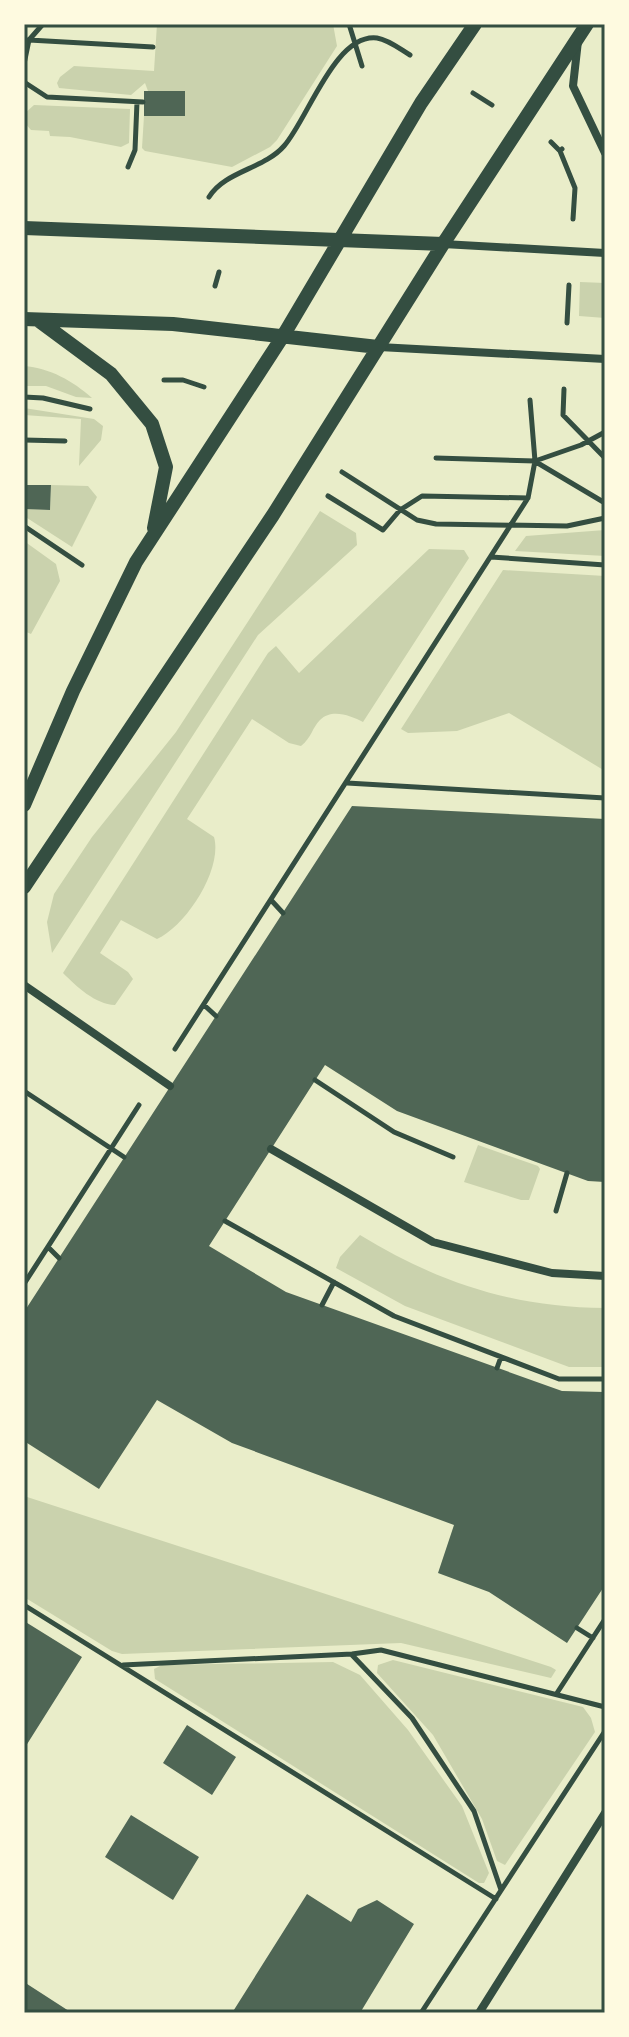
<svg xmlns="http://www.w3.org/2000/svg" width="629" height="2037" font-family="'Space Grotesk',sans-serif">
<rect width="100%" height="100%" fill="#e9edc9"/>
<path fill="#cad2ad" d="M157,24h176l4,22 -60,94 -7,7 -38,20 -87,-16 -3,-3 2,-32h41l-37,-25 -3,-8 -14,12 -72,-7 -2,-5 3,-6 14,-11 80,5z
M34,105l96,4 -1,34 -8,4 -51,-10 -20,-1 -1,-5 -18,-1 -7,-8v-8z
M580,282l25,1v35l-26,-2z
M24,366c26,2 49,15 68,32l-16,-1 -30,-11h-22z
M24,408l70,11 9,7 -2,14 -22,26 2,-47 -57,-4z
M51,485l37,1 9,11 -25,50 -48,-31v-7l26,1z
M320,511l36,22 1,12 -99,90 -206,318 -5,-31 7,-28 38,-57 84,-105z
M605,530v26l-90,-5 11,-15z
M24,541l32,23 4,17 -29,53 -7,-3z
M429,549l35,1 5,8 -106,164c-12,-6 -31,-14 -43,-2 -8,8 -8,17 -19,26l-12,-3 -37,-24 -65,100 27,18c9,32 -28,89 -57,102l-36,-19 -21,33 28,19 5,7 -18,26c-20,-1 -38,-18 -52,-32l205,-320 8,-7 23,27z
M503,570l102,6v195l-96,-58 -52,18 -49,2 -7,-4z
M478,1145l60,21 2,3 -11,31h-8l-57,-18z
M360,1235c79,48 152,72 245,73v59h-36l-164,-61 -69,-38 4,-11z
M24,1496l527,171 5,3 -5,8 -150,-35 -279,11 -10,-3 -88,-54z
M393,1660l190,47 8,11 4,14 -90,133 -8,-4 -15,-42 -49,-84 -56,-62 1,-8z
M333,1662l27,13 48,55 54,76 27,67 -5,10h-5l-324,-204 -1,-10 8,-4z"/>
<path fill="#4f6655" d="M144,91h41v25h-41z
M24,485h27l-1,25 -26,-1z
M352,806l253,13v363l-17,-1 -191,-70 -72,-46 -116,181 77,46 276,99 43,1v193l-38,58 -78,-51 -51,-19 16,-48 -222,-82 -75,-43 -58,89 -75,-48v-129z
M24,1621l58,36 -58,92z
M187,1725l49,32 -24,38 -49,-32z
M131,1815l68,42 -26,43 -68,-43z
M307,1894l44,28 7,-13 19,-9 37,24 -54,89h-128z
M24,1982l48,31h-48z"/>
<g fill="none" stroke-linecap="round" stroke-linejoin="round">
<path stroke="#344e41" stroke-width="5" d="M349,24l13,42
M24,40h5l14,-16
M24,64l5,-24 124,7
M24,82l23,15 96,5
M473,93l19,12
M551,142l9,9
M562,149l-2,2 15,37 -2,31
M128,167l7,-17 2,-48
M209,197c16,-26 55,-28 75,-51 24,-27 51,-113 93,-108 12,2 23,11 33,17
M215,286l4,-14
M567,323l2,-38
M164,380h19l21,7
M564,389l-1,26 42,43
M24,397l19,1 47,11
M24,440l41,1
M436,458l99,3 46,-16 24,-13
M536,462l69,41
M342,472l75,48 19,4 131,2 38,-8
M328,496l55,34 17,-20 22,-14 106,2 7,-37 -5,-61
M24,526l58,39
M491,557l114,8
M347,783l258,15
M271,900l12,13
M204,1005l12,11
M175,1049l353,-551
M315,1080l79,52 59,25
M24,1091l100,66
M556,1211l11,-38
M225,1221l169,95 165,63h46
M48,1247l11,11
M24,1284l115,-179
M322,1305l12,-23
M497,1368l4,-11
M24,1605l472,294
M577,1628l16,10
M352,1655l60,63 62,93 27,79
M123,1665l229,-11 29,-4 224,57
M557,1693l48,-74
M421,2013l184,-282"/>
<path stroke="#344e41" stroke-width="8" d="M578,41l-5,45 32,67
M443,244l162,9
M379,347l226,12
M24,985l146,101
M271,1149l162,93 119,31 53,3
M479,2013l126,-200"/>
<path stroke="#344e41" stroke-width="14" d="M24,228l419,16
M24,319l149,5 205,23
M38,320l73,54 41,50 14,43 -12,61
M24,805l49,-114 63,-129 147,-226 138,-233 54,-79
M24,887l249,-372 170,-271 144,-220"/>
</g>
<rect width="629" height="2037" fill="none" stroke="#fefae0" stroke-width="52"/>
<rect x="26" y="26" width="577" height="1985" fill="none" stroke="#344e41" stroke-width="3"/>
</svg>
